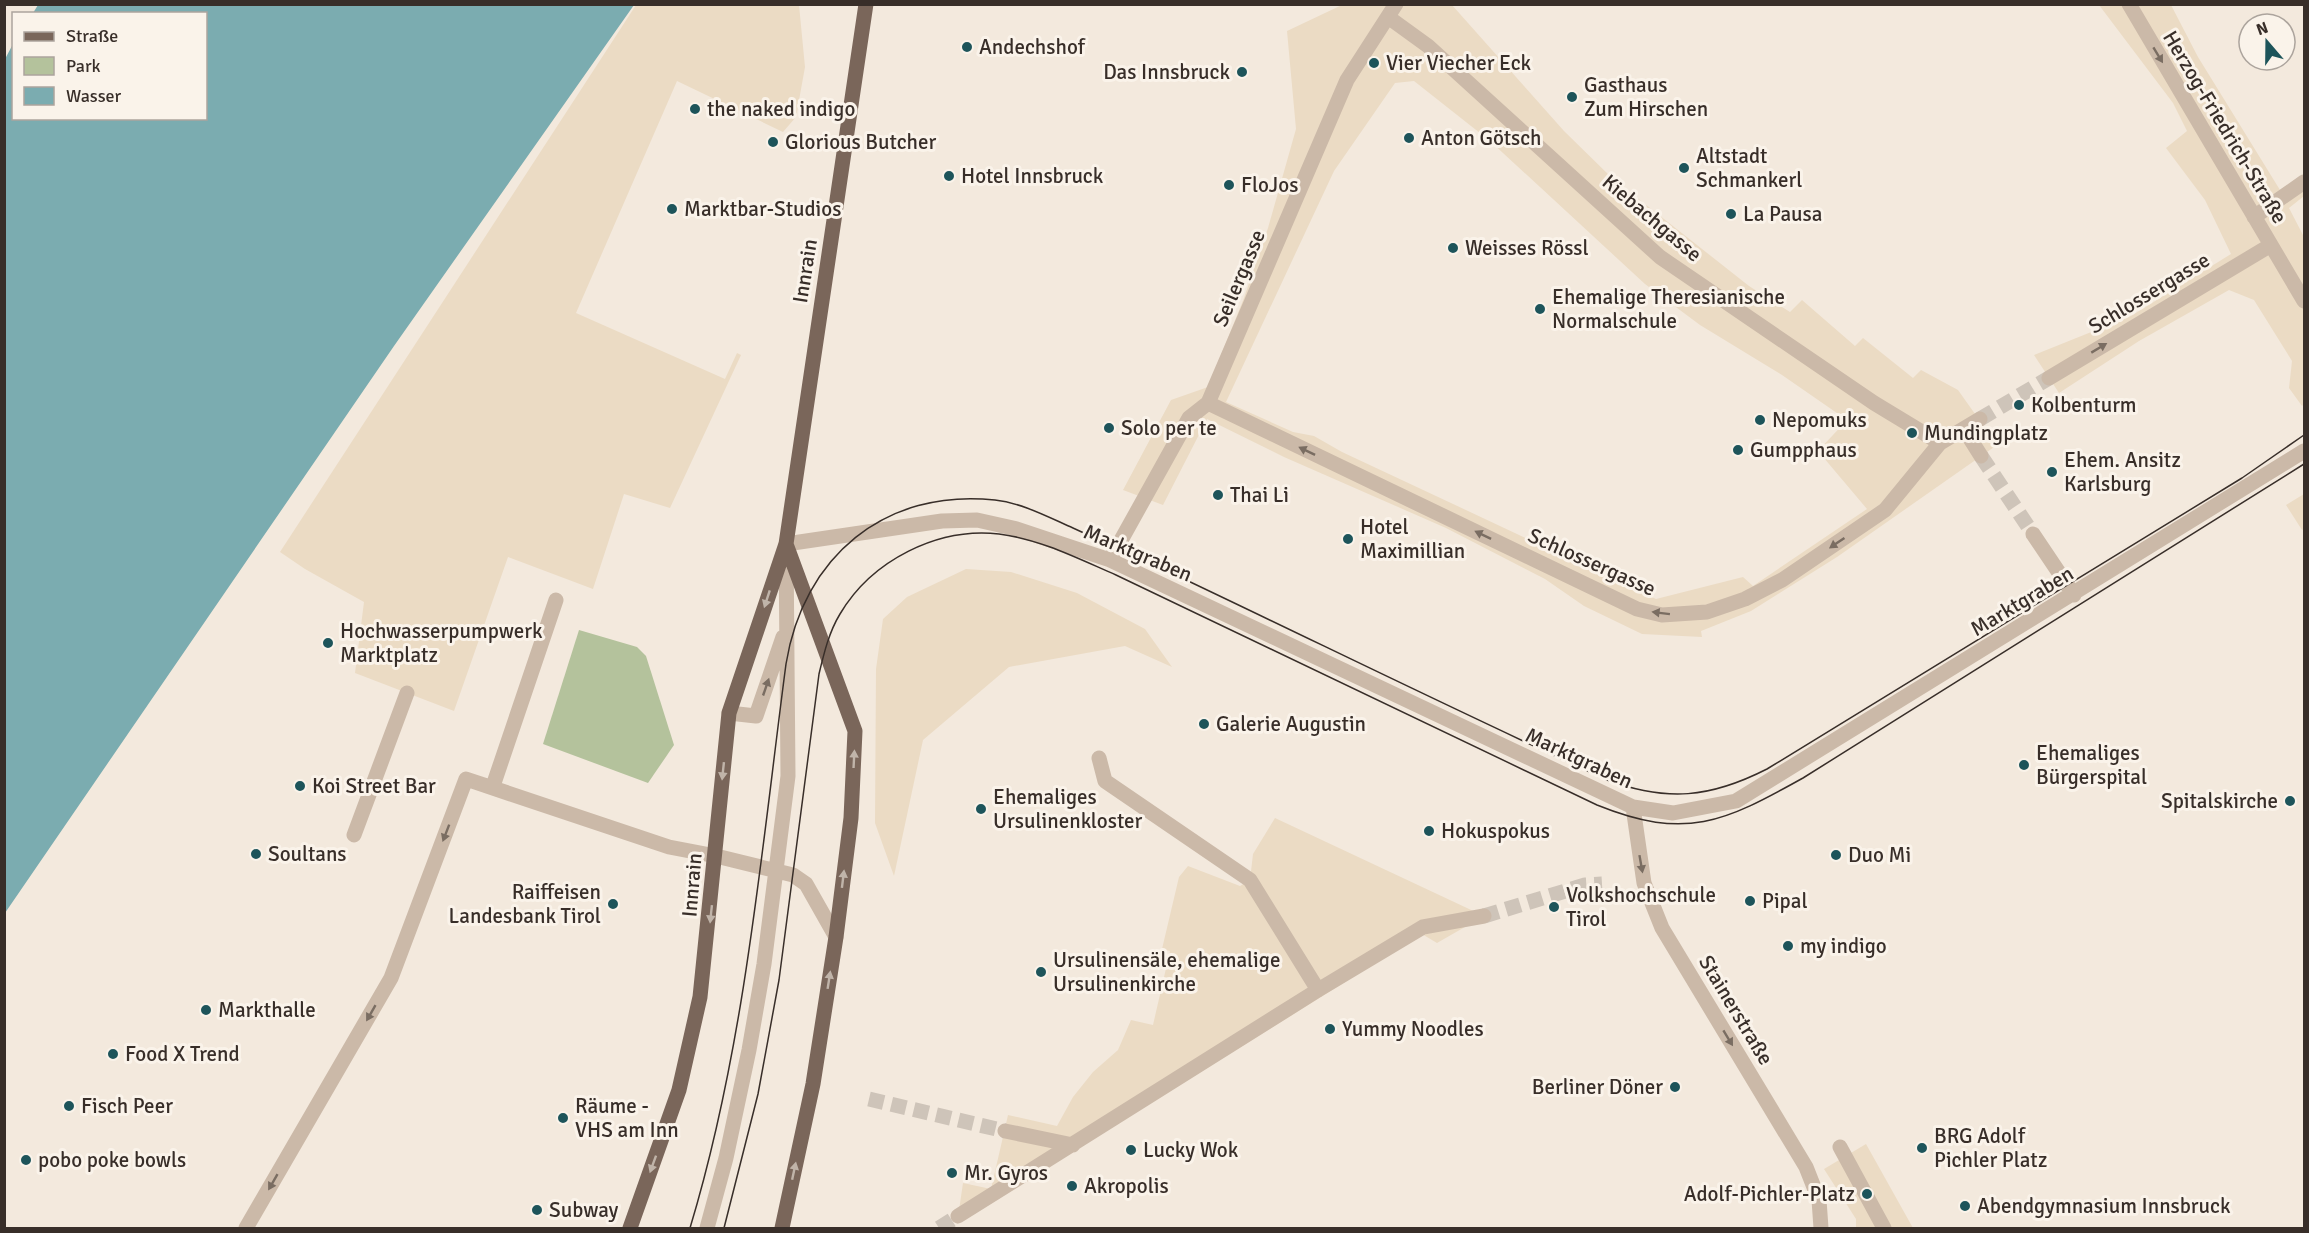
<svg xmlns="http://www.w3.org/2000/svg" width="2309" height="1233" font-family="Signika,sans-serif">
<rect width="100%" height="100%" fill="#f3e9dd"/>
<path fill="#b4c29c" d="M579,630l58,17 9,9 28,89 -26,38 -105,-39z"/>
<path fill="#ebdbc4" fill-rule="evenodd" d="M1344,4l108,1 112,126 48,47 137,108 41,26 12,-12 53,46 8,-8 50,40 8,-8 37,20 39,55 -160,112 -86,54 -50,20 1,6 -60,-3 -58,-28 -39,-27 -99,-51 -162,-71 -77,-38 -44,86 -40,-15 48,-90 37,-13 36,-89 24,-70 28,-99 -9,-98zM1414,81l76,60 155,143 55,41 82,50 65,45 -29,31 49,58 -114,77 -10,-9 -87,22 -314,-147 -28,-16 -21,-4 -67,-30 108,-231 61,-88z
M636,5h163l6,62 -9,50 -13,15 -106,-51 -101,232 149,66 12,-26 4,2 -71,153 -46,-14 -31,95 -85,-32 -54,154 -99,-38 9,-71 -59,-33 -25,-17z
M2099,5h72l27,52 82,133 24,-16v22l-15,12 15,29v167l-2,2 -13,-18 3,-27 -38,-61 -25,-10 -90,51 -80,52 -25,-38 97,-39 100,-62 -26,-54 -39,-52 21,-17 -14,-28z
M2304,494v35l-2,1 -16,-25z
M966,569l45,3 66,21 68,36 27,38 -47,-21 -116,21 -86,73 -29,136 -19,-53 1,-154 7,-50 24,-22z
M1275,818l209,98 -47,27 -15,-9 -465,290 6,-41 28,6 17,-74 49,11 16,-29 20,-25 25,-22 13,-30 22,5 17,-74 -8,-2 17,-72 9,-11 52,20 10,-6 3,-26z
M1866,1144l47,84h-57v-9l-32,-50z"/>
<path fill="#7bacb0" d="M38,5h596l-240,341 -389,567v-854l8,-15 1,74h192v-104l-173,-1z"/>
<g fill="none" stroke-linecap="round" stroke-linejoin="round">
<path stroke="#cec4b9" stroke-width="15" stroke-dasharray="15 8" stroke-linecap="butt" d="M1980,419l69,-41
M1981,456l52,78
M1484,916l101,-31 17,-1
M869,1099l136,32
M939,1228l19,-12"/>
<path stroke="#cbb9a8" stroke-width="15" d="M2129,4l175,297
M1388,17l40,29 232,211 214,146 66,40
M2254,217l50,-35
M2049,378l222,-133
M1208,403l429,206 25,6 45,-3 38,-13 37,-19 103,-70 55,-67 40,-24
M1964,429l17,27
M2033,534l41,61
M1110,560l79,-142 19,-15 139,-323 49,-76
M729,713l27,3 27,-79
M1099,758l6,23 145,99 68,110
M493,786l63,-186
M1633,807l11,76 18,45 144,239 13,33 2,28
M354,835l53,-142
M1005,1131l68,14
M1840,1147l44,81
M958,1216l360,-226 105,-63 61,-11
M246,1228l145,-250 75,-199 203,68 47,9 77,19 13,9 30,53
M707,1228l19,-70 23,-108 15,-86 24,-188 -2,-232 156,-23 35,-1 40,9 93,31 523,247 40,6 63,-12 568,-350"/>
<path stroke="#7a665a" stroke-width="15" d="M630,1228l49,-138 21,-93 29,-284 57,-169 80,-540
M782,1228l31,-144 23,-147 15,-119 4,-87 -69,-187"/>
<path stroke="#382e29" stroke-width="1.5" d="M690,1228c55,-182 71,-375 96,-564 17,-107 99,-176 209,-164 27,3 53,17 78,28 37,17 74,34 111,51 141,67 281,136 423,201 60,22 103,18 160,-11l475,-291 62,-43
M724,1228l34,-134 21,-114 40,-306c5,-21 10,-42 21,-60 32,-54 98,-87 159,-80 41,5 80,25 117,41l481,230c89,36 127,17 206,-27l501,-314"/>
</g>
<defs><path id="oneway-solid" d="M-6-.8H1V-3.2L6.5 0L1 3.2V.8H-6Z" transform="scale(1.5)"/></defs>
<g fill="#7a6d62">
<use href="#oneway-solid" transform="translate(2158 55) rotate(59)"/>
<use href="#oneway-solid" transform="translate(2099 348) rotate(-31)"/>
<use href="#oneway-solid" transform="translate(1307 451) rotate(-154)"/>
<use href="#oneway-solid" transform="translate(1483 535) rotate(-154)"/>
<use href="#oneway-solid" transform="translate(1837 543) rotate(146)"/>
<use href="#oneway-solid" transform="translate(1661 613) rotate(-173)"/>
<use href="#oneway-solid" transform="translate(766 687) rotate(-71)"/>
<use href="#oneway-solid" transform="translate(446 833) rotate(111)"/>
<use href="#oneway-solid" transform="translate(1641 864) rotate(80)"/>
<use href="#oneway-solid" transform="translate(371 1013) rotate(120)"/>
<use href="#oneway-solid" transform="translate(1728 1038) rotate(59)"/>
<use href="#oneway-solid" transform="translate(273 1182) rotate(120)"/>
</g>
<g fill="#c0b4a9">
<use href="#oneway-solid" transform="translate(767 599) rotate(108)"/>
<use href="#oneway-solid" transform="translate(854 759) rotate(-87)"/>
<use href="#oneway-solid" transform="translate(723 771) rotate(96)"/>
<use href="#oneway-solid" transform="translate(843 879) rotate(-83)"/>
<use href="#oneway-solid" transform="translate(711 914) rotate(96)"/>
<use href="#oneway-solid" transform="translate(829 980) rotate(-81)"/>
<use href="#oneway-solid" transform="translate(653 1164) rotate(110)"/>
<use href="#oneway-solid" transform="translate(794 1171) rotate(-78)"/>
</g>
<g fill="#1d545a" stroke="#faf3ea" stroke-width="2">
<circle cx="967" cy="47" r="6"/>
<circle cx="1374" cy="63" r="6"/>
<circle cx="1242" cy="72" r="6"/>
<circle cx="1572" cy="97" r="6"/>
<circle cx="695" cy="109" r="6"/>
<circle cx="1409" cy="138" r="6"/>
<circle cx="773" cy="142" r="6"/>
<circle cx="1684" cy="168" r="6"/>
<circle cx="949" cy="176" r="6"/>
<circle cx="1229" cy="185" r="6"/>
<circle cx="672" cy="209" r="6"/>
<circle cx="1731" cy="214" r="6"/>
<circle cx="1453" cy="248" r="6"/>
<circle cx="1540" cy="309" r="6"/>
<circle cx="2019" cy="405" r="6"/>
<circle cx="1760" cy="420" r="6"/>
<circle cx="1109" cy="428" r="6"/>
<circle cx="1912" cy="433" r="6"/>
<circle cx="1738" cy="450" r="6"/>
<circle cx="2052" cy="472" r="6"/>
<circle cx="1218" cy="495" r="6"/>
<circle cx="1348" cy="539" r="6"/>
<circle cx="328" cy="643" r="6"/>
<circle cx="1204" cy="724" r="6"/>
<circle cx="2024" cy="765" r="6"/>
<circle cx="300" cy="786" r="6"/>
<circle cx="2290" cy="801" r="6"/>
<circle cx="981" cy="809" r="6"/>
<circle cx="1429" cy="831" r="6"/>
<circle cx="256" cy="854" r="6"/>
<circle cx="1836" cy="855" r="6"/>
<circle cx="1750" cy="901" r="6"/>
<circle cx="613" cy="904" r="6"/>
<circle cx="1554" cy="907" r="6"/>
<circle cx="1788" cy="946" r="6"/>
<circle cx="1041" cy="972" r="6"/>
<circle cx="206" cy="1010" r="6"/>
<circle cx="1330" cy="1029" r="6"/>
<circle cx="113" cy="1054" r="6"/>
<circle cx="1675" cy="1087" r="6"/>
<circle cx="69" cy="1106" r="6"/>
<circle cx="563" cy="1118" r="6"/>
<circle cx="1922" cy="1148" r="6"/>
<circle cx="1131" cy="1150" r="6"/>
<circle cx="26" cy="1160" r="6"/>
<circle cx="952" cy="1173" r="6"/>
<circle cx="1072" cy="1186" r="6"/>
<circle cx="1867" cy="1194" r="6"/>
<circle cx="1965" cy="1206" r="6"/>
<circle cx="537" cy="1210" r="6"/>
</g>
<g text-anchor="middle" stroke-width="6" stroke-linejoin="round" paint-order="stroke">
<g font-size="21" fill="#382e29" stroke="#faf3ea" text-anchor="start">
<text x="979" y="54">Andechshof</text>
<text x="1386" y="70">Vier Viecher Eck</text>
<text x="1230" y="79" text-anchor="end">Das Innsbruck</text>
<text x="1584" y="92">Gasthaus<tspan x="1584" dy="24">Zum Hirschen</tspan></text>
<text x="707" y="116">the naked indigo</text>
<text x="1421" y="145">Anton Götsch</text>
<text x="785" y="149">Glorious Butcher</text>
<text x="1696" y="163">Altstadt<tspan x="1696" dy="24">Schmankerl</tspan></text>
<text x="961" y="183">Hotel Innsbruck</text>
<text x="1241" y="192">FloJos</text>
<text x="684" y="216">Marktbar-Studios</text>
<text x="1743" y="221">La Pausa</text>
<text x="1465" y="255">Weisses Rössl</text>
<text x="1552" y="304">Ehemalige Theresianische<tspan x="1552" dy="24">Normalschule</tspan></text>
<text x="2031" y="412">Kolbenturm</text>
<text x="1772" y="427">Nepomuks</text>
<text x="1121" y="435">Solo per te</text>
<text x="1924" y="440">Mundingplatz</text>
<text x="1750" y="457">Gumpphaus</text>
<text x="2064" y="467">Ehem. Ansitz<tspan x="2064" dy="24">Karlsburg</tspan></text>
<text x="1230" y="502">Thai Li</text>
<text x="1360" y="534">Hotel<tspan x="1360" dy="24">Maximillian</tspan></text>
<text x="340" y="638">Hochwasserpumpwerk<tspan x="340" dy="24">Marktplatz</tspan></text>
<text x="1216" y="731">Galerie Augustin</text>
<text x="2036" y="760">Ehemaliges<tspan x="2036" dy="24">Bürgerspital</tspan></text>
<text x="312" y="793">Koi Street Bar</text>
<text x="993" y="804">Ehemaliges<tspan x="993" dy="24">Ursulinenkloster</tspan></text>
<text x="2278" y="808" text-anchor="end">Spitalskirche</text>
<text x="1441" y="838">Hokuspokus</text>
<text x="268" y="861">Soultans</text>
<text x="1848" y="862">Duo Mi</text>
<text x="601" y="899" text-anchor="end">Raiffeisen<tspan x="601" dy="24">Landesbank Tirol</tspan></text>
<text x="1566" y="902">Volkshochschule<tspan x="1566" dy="24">Tirol</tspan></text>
<text x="1762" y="908">Pipal</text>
<text x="1800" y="953">my indigo</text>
<text x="1053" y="967">Ursulinensäle, ehemalige<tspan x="1053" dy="24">Ursulinenkirche</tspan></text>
<text x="218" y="1017">Markthalle</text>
<text x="1342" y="1036">Yummy Noodles</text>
<text x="125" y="1061">Food X Trend</text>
<text x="1663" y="1094" text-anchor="end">Berliner Döner</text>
<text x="81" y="1113">Fisch Peer</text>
<text x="575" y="1113">Räume -<tspan x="575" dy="24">VHS am Inn</tspan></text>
<text x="1934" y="1143">BRG Adolf<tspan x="1934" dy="24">Pichler Platz</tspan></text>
<text x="1143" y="1157">Lucky Wok</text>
<text x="38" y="1167">pobo poke bowls</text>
<text x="964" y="1180">Mr. Gyros</text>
<text x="1084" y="1193">Akropolis</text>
<text x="1855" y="1201" text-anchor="end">Adolf-Pichler-Platz</text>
<text x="1977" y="1213">Abendgymnasium Innsbruck</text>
<text x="549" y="1217">Subway</text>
</g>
<g font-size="21" fill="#382e29" stroke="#faf3ea">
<text transform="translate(2225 127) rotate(59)" y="7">Herzog-Friedrich-Straße</text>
<text transform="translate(1652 218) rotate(40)" y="7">Kiebachgasse</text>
<text transform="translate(805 271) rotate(-81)" y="7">Innrain</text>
<text transform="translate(1239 278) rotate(-67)" y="7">Seilergasse</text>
<text transform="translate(2149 293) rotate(-31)" y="7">Schlossergasse</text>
<text transform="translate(1138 553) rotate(23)" y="7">Marktgraben</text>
<text transform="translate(1592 562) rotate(24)" y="7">Schlossergasse</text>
<text transform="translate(2022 601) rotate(-31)" y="7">Marktgraben</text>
<text transform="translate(1579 758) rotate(25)" y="7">Marktgraben</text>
<text transform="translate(692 885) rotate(-85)" y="7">Innrain</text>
<text transform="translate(1736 1010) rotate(59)" y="7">Stainerstraße</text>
</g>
</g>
<rect width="2309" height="1233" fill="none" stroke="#382e29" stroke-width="12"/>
<rect x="12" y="12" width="195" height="108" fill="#faf3ea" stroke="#aca49d" stroke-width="1.5"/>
<rect x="24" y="32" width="30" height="9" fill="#7a665a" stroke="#aca49d" stroke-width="1.5"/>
<text x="66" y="42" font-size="18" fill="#382e29">Straße</text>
<rect x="24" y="57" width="30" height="18" fill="#b4c29c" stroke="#aca49d" stroke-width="1.5"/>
<text x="66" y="72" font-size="18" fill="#382e29">Park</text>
<rect x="24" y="87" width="30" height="18" fill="#7bacb0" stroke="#aca49d" stroke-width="1.5"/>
<text x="66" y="102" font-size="18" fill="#382e29">Wasser</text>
<g transform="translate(2267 42) rotate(340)"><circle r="28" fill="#faf3ea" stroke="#aca49d" stroke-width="1.5"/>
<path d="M0-4.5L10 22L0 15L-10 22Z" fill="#1d545a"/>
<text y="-9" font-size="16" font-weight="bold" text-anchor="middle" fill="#382e29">N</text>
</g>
</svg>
